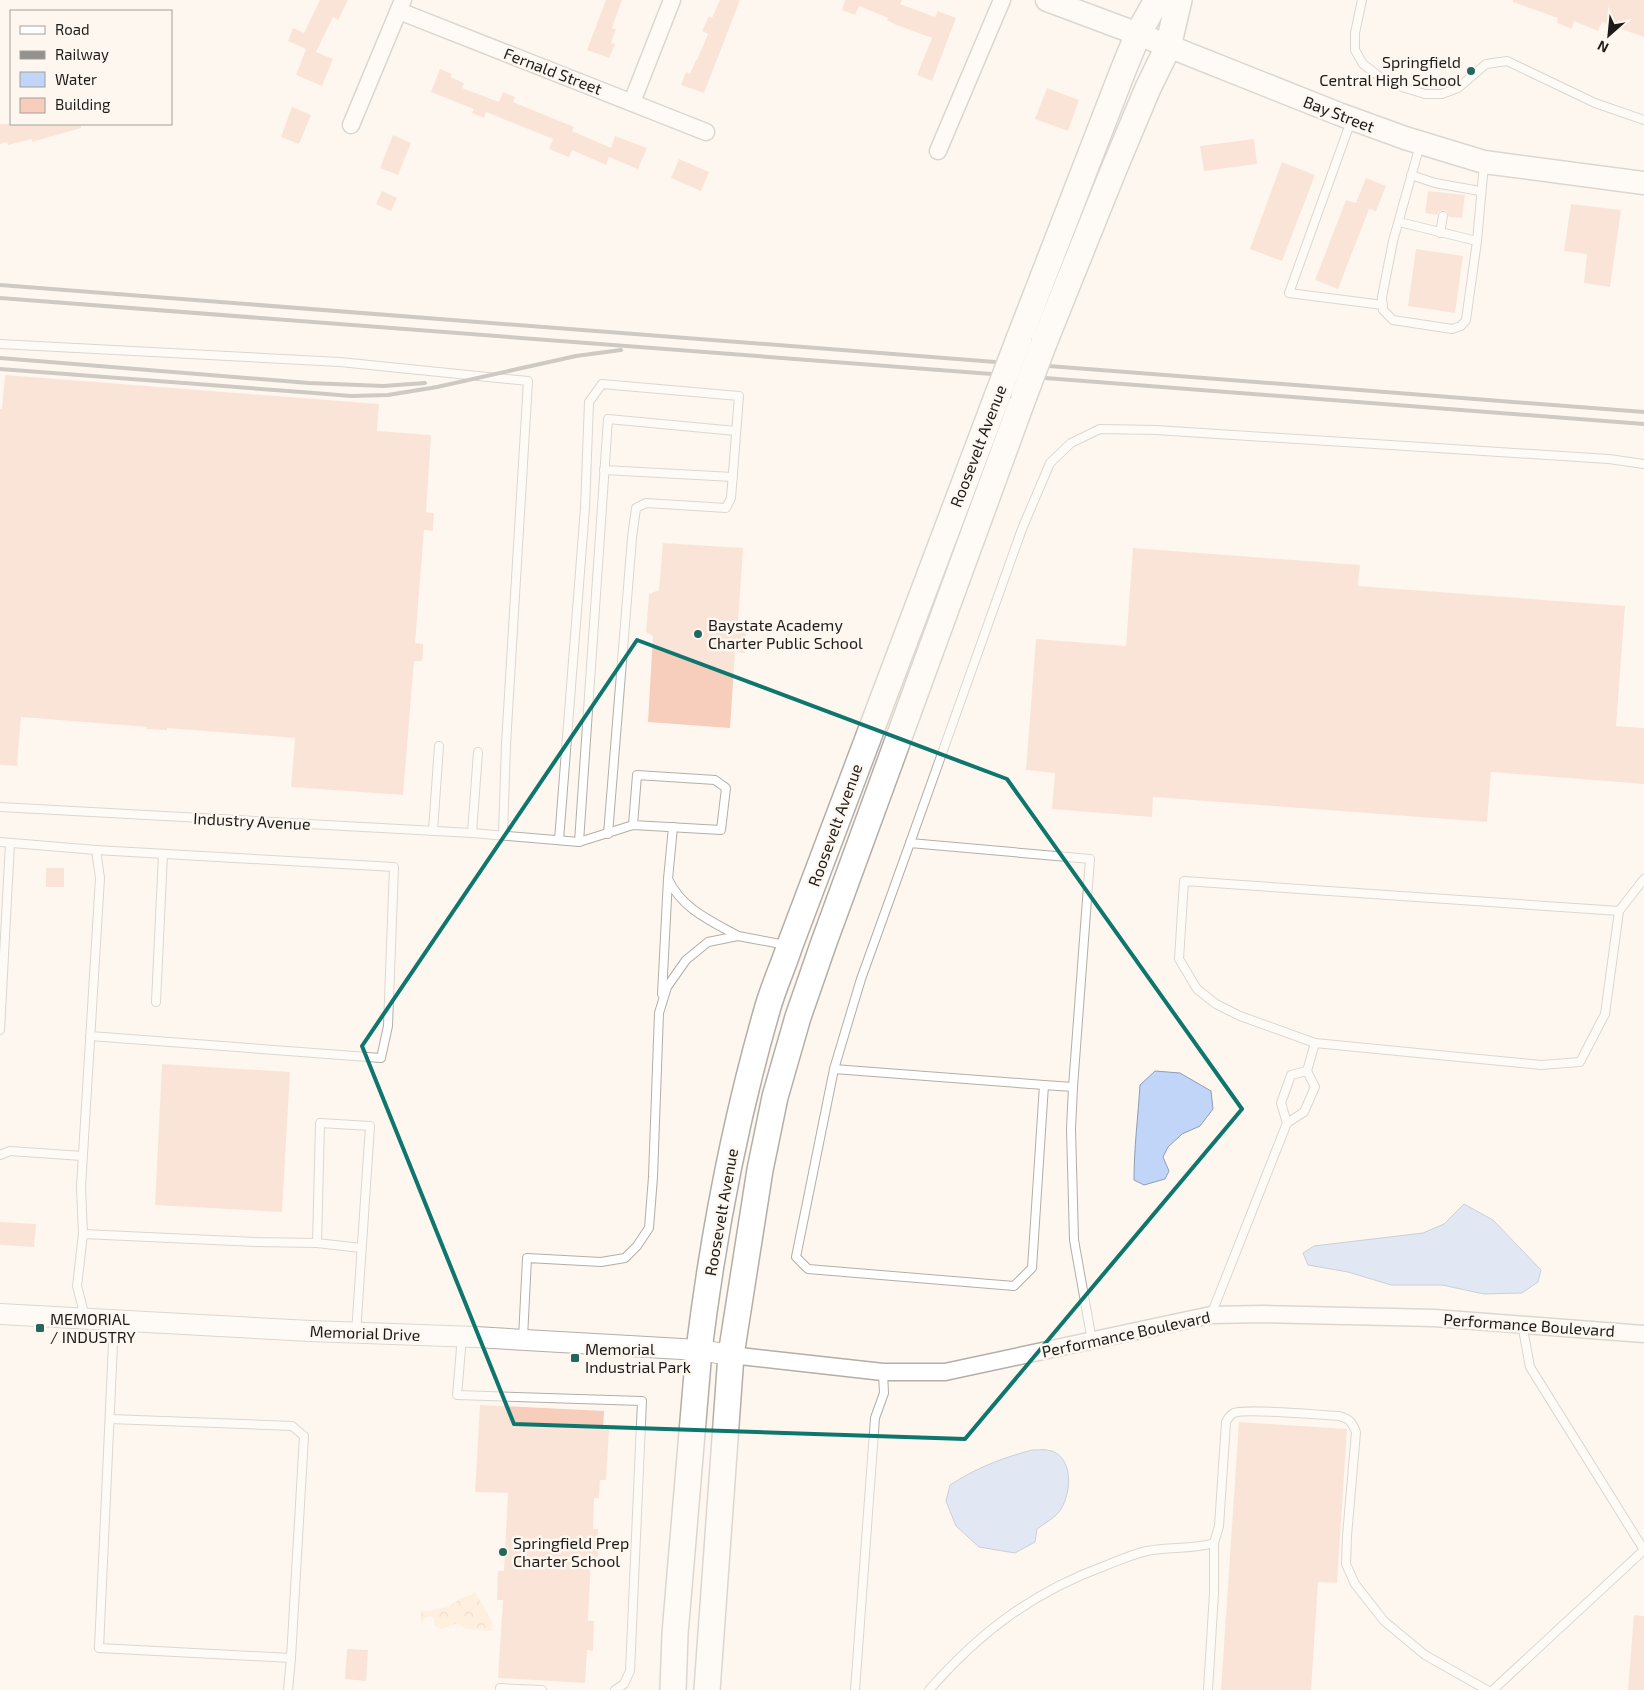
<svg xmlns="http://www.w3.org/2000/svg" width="1644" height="1690" viewBox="0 0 1644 1690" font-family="'Exo 2',sans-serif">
<defs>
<pattern id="park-crowns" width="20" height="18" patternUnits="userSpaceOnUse" patternTransform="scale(1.25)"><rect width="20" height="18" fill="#fee4c7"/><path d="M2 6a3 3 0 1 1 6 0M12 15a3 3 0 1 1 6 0" fill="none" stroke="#d9c3aa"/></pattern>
</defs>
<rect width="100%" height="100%" fill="#fdf7f0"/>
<polygon fill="url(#park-crowns)" points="474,1590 492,1622 492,1631 465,1629 458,1623 442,1629 435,1626 434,1618 430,1616 424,1618 421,1627 421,1610 429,1611 448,1607 462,1598 473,1594"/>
<g fill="#c0d5f7" stroke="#8f9eb4">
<path d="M1155 1071 1180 1073 1211 1091 1213 1109 1200 1126 1182 1134 1168 1147 1163 1157 1169 1171 1165 1179 1144 1185 1134 1180C1134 1148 1138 1117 1140 1085Z"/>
<polygon points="1464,1204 1493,1220 1541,1270 1538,1282 1522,1293 1484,1294 1442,1285 1391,1285 1348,1272 1308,1265 1303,1253 1314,1246 1423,1233 1444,1224"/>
<path d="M1032 1450C1038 1450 1046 1449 1052 1451 1075 1460 1071 1496 1059 1512 1053 1519 1044 1524 1037 1529L1035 1542 1015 1553 979 1547 956 1526 946 1501 950 1485C976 1468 1002 1458 1032 1450Z"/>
</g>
<g fill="#f7cdbb">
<polygon points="320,0 348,0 338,20 333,17 316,52 333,59 322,86 296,75 306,49 288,41 293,28 304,33"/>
<polygon points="606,0 622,0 612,28 616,29 611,43 615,44 609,58 587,50"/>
<polygon points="720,0 740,0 704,93 681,85 686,72 690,74 696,60 697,60 708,34 702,31 709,16 712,18"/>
<polygon points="845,0 902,0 900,4 935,17 938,11 956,18 932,81 917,75 932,38 894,24 887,20 888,18 859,6 855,15 842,10"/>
<polygon points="1513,0 1644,0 1644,37 1602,22 1598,31 1574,21 1572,29 1557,23 1558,18 1513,2"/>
<polygon points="440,69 452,74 450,77 464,83 462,88 499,102 503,92 515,97 513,102 574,127 572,131 611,148 615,136 647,148 638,169 609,157 606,165 572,150 569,157 549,149 553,139 486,112 484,118 472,113 474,109 431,92"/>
<polygon points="1047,88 1079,100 1068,131 1035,119"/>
<polygon points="292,107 311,115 299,144 281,137"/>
<polygon points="0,124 81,124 81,128 32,142 32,139 8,145 7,142 0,144"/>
<polygon points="393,135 411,143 398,175 380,168"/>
<polygon points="1254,139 1257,164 1204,171 1200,146"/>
<polygon points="679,159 709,172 701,191 671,178"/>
<polygon points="1282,162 1315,175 1282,261 1250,249"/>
<polygon points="1366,178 1386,186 1376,211 1369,209 1338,289 1315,280 1346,200 1356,203"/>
<polygon points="382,191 397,198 391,211 376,204"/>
<polygon points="1428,191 1465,195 1462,218 1449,217 1447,212 1443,210 1439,212 1437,215 1425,213"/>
<polygon points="1571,204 1621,210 1610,287 1584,283 1587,254 1564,251"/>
<polygon points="1416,249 1463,256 1455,313 1408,306"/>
<polygon points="5,375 379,404 377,431 431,435 426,512 434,513 433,527 433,531 424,530 415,643 423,644 423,653 422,661 414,661 403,795 291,787 295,738 167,728 167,730 147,729 147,727 21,717 17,766 0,765 0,409 2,409"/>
<polygon points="663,543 743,548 738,623 747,624 745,653 735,652 730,728 648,722 653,636 646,632 649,594 659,590"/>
<polygon points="1133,548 1360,565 1358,586 1625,606 1616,726 1644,728 1644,784 1491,772 1487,822 1153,797 1152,817 1052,809 1055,773 1026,770 1036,639 1126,646"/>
<rect x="46" y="868" width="18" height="19"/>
<polygon points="162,1064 290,1072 282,1212 155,1205"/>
<polygon points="0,1222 36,1224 34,1247 0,1245"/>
<polygon points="480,1405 604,1411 603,1429 609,1430 606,1480 600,1480 599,1498 594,1498 593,1529 598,1529 598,1559 591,1559 588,1621 594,1621 593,1651 587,1650 585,1683 498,1678 503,1600 497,1600 498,1571 504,1571 508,1493 475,1492"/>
<polygon points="1239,1422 1347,1429 1337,1583 1318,1582 1311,1690 1221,1690"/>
<polygon points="1634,1615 1644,1616 1644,1690 1628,1690"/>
<polygon points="347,1649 368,1650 366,1681 345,1679"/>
</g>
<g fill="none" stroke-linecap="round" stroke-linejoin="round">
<g stroke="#b3aea7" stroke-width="10">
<g id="service">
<polyline points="1362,0 1355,33 1355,50 1363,64 1381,78 1402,87 1425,94 1442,94 1458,88 1486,64 1507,61 1595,103 1644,120"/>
<polyline points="1351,121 1289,293 1383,305"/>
<polyline points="1420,145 1393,241 1382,297 1383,310 1393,320 1452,329 1461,326 1466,320 1477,241 1484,164"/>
<polyline points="1411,175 1435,183 1480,191"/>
<polyline points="1399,222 1477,241"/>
<polyline points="1440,233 1443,216"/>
<polyline points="0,344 340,362 528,381 506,744 503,835"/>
<polyline points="604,470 733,477"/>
<polyline points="0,807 472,833 579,842 608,419 736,431"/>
<polyline points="433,831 439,746"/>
<polyline points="472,833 478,752"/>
<polyline points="559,840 585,508 589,402 602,384 739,396 731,498 726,508 646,503 636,508 632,538 608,834"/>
<polyline points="0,842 96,850 100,878 81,1187 83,1234 77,1286 85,1317"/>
<polyline points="579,842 633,825 721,830 726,788 715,780 637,775 633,825"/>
<polyline points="910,843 1022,529 1050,463 1071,443 1100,429 1156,430 1609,459 1644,464"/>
<polyline points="738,936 786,945"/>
<polyline points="662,994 668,879 673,827"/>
<polyline points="156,1002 163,854"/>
<polyline points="0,1030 10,843"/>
<polyline points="90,1036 381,1058 388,1026 394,867 96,850"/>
<polyline points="1315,1043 1240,1016 1216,1004 1197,989 1179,959 1184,881 1619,911"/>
<polyline points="834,1069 1044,1085 1073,1087 1090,859 910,843 861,979 834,1069 796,1257 808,1269 1014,1286 1032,1268 1044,1085"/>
<polyline points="1073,1087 1071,1129 1074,1240 1092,1341"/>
<polyline points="1287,1123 1281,1103 1291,1075 1307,1071"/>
<polyline points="0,1155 10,1151 82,1156"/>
<polyline points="83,1234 257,1242 317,1243 361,1248"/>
<polyline points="317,1243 320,1123 370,1126 356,1333"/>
<polyline points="1211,1315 1287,1123 1304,1112 1315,1087 1307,1071 1315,1043 1541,1065 1580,1062 1605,1014 1619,911 1644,879"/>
<polyline points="1522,1324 1530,1367 1644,1550"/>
<polyline points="462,1337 457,1395 642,1401 630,1671 624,1684 615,1690"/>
<path d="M523 1338 527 1258 601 1262 625 1258 637 1246 649 1228 653 1177 659 1013 667 987 686 960 708 942 738 936C711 921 682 909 668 879"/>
<polyline points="110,1419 292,1426 304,1436 291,1658 99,1648 114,1322"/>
<polyline points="500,1688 542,1690"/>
<polyline points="288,1690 291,1658"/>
<polyline points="855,1690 875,1418 884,1393 883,1372"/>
<path d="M929 1690C981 1631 1033 1592 1107 1565 1120 1560 1133 1554 1147 1551 1169 1546 1192 1550 1214 1543L1219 1526 1226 1422C1228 1418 1230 1415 1234 1413 1245 1408 1321 1415 1339 1416 1350 1419 1352 1422 1356 1432L1347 1536 1346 1564 1355 1584 1384 1621 1425 1655 1487 1690"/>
<polyline points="1208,1690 1214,1593 1214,1543"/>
<polyline points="1493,1690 1644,1550"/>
</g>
</g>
<g stroke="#b3aea7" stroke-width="19">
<g id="minor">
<polyline points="399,11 706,132"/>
<polyline points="632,102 672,0"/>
<polyline points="351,125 403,0"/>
<polyline points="938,151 1002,0"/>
<polyline points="731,1355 883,1372 945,1372 1211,1315 1263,1314 1434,1318 1644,1334"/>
</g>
</g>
<g stroke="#b3aea7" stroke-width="22">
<polyline id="tertiary" points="0,1314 310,1331 475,1337 699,1350 731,1355"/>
</g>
<g stroke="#b3aea7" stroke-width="25">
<polyline id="secondary" points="1047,0 1138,34 1339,114 1405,138 1484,162 1644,183"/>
</g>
<g stroke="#b3aea7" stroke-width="28">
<g id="primary">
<polyline points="1019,339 1124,68 1138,34 1157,0"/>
<polyline points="1044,343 1114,169 1148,88 1168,47 1179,0"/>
<path d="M673 1690 675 1634 699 1350C713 1236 735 1121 767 1010 773 988 783 967 790 945L998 394"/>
<polyline points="707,1690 731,1355 760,1170 775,1097 798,1017 823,945 1024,396"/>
</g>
</g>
<use href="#service" stroke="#fff" stroke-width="8"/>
<use href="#minor" stroke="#fff" stroke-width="16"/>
<use href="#tertiary" stroke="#fff" stroke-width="20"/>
<use href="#secondary" stroke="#fff" stroke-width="22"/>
<use href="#primary" stroke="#fff" stroke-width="25"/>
<g stroke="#94908b" stroke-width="4">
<polyline points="0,285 1644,412"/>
<polyline points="0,298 1644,424"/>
<polyline points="0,358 309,383 383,386 425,383"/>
<polyline points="0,369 314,393 351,396 388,395 437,387 576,356 621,350"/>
</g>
<g stroke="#b3aea7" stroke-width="28" stroke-linecap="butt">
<g id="primary-bridge">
<polyline points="998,394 1019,339"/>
<polyline points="1024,396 1044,343"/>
</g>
</g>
<use href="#primary-bridge" stroke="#fff" stroke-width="25"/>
</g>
<path d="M0 0H1644V1690H0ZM637 640 1007 779 1242 1109 965 1439 514 1424 362 1046Z" fill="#fdf7f0" fill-opacity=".55" fill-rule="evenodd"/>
<path fill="none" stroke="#0f766e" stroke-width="4" stroke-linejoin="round" d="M637 640 1007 779 1242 1109 965 1439 514 1424 362 1046Z"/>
<g fill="#23685b" stroke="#fdf7f0" stroke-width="2">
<circle cx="1471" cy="71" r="5"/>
<circle cx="698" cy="634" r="5"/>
<rect x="35" y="1323" width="10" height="10" rx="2.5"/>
<rect x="570" y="1353" width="10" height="10" rx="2.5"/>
<circle cx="503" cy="1552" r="5"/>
</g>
<g text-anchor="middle" stroke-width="5" stroke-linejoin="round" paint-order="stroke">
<g font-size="16" fill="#1e1c19" stroke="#fdf7f0" text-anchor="start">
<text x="1461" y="68" text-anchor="end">Springfield<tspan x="1461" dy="18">Central High School</tspan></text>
<text x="708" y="631">Baystate Academy<tspan x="708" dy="18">Charter Public School</tspan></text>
<text x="50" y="1325">MEMORIAL<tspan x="50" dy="18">/ INDUSTRY</tspan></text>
<text x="585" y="1355">Memorial<tspan x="585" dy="18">Industrial Park</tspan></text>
<text x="513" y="1549">Springfield Prep<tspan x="513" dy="18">Charter School</tspan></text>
</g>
<g font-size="16" fill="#1e1c19" stroke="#fdf7f0">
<text transform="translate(553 71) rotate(21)" y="6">Fernald Street</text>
<text transform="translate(1339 114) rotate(21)" y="6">Bay Street</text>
<text transform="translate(978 446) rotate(-69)" y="6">Roosevelt Avenue</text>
<text transform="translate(252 821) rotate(3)" y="6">Industry Avenue</text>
<text transform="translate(835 825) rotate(-70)" y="6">Roosevelt Avenue</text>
<text transform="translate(721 1212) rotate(-80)" y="6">Roosevelt Avenue</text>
<text transform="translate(1529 1325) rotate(4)" y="6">Performance Boulevard</text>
<text transform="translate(365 1333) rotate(2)" y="6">Memorial Drive</text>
<text transform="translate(1126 1334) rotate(-12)" y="6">Performance Boulevard</text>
</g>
</g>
<rect x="10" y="10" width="162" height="115" fill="#fdf7f0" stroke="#a49f9a"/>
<rect x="20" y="26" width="25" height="8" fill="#ffffff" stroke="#a49f9a"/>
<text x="55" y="35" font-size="15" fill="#1e1c19">Road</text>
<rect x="20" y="51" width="25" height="8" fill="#94908b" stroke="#a49f9a"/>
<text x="55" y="60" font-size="15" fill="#1e1c19">Railway</text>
<rect x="20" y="72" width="25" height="15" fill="#c0d5f7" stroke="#a49f9a"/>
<text x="55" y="85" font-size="15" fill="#1e1c19">Water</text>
<rect x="20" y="98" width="25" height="15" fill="#f7cdbb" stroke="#a49f9a"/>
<text x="55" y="110" font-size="15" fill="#1e1c19">Building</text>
<g transform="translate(1609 35) rotate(207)" stroke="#fdf7f0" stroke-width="4" paint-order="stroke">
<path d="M0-4L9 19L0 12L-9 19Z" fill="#1e1c19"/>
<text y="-8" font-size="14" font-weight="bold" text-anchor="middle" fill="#1e1c19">N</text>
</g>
</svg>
